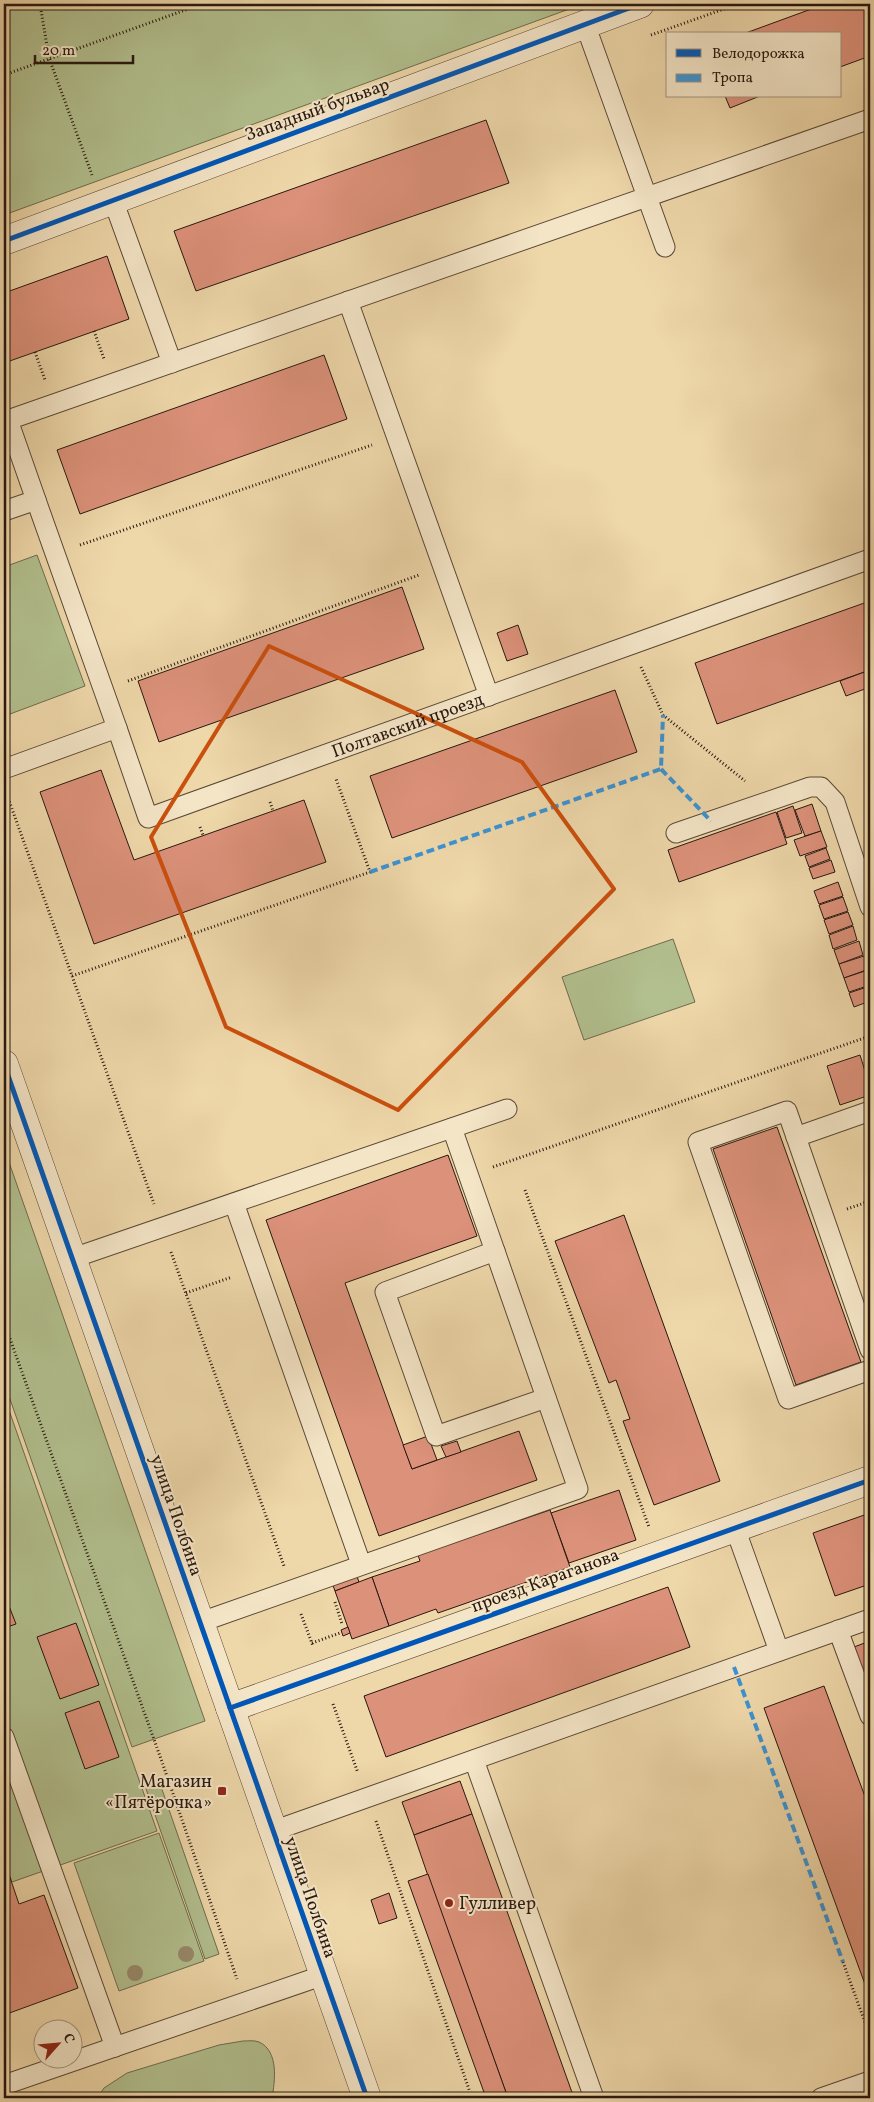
<svg xmlns="http://www.w3.org/2000/svg" width="874" height="2102" viewBox="0 0 874 2102" font-family="Vollkorn,serif">
<rect width="100%" height="100%" fill="#eed7a9"/>
<filter id="stains"><feTurbulence type="fractalNoise" baseFrequency=".004" numOctaves="4"/><feColorMatrix values="0 0 0 0 .2 0 0 0 0 .09 0 0 0 0 .02 0 0 0 .5 -.17"/></filter>
<radialGradient id="worn" r=".72"><stop offset=".6" stop-color="#630" stop-opacity="0"/><stop offset="1" stop-color="#630" stop-opacity=".3"/></radialGradient>
<g fill="#b2bf8e" stroke="#6d6c4f">
<polygon points="4,4 583,4 4,215"/>
<polygon points="37,555 85,686 10,714 4,696 4,567"/>
<polygon points="673,939 695,1002 584,1040 562,977"/>
<polygon points="4,1148 205,1721 132,1747 4,1382"/>
<polygon points="4,1396 157,1831 12,1882 4,1860"/>
<polygon points="158,1778 219,1954 205,1959 144,1783"/>
<polygon points="159,1833 204,1961 119,1991 74,1863"/>
<path d="M243 2041C248 2041 254 2040 259 2042 279 2051 275 2081 272 2098H97L104 2088 127 2073 219 2045Z"/>
</g>
<g fill="#dc917a" stroke="#281810">
<polygon points="825,4 870,4 870,56 840,67 840,34 743,34"/>
<polygon points="725,96 760,96 730,108"/>
<polygon points="486,120 509,183 196,291 174,231"/>
<polygon points="107,256 129,319 4,363 4,293"/>
<polygon points="324,355 347,419 80,514 57,450"/>
<polygon points="402,587 424,649 159,742 138,681"/>
<polygon points="870,601 870,670 717,724 695,663"/>
<polygon points="518,625 528,654 507,661 497,633"/>
<polygon points="870,670 870,687 846,696 840,681"/>
<polygon points="615,690 637,752 392,838 370,776"/>
<polygon points="101,770 134,860 304,800 326,862 94,944 40,792"/>
<polygon points="812,804 821,831 805,836 795,810"/>
<polygon points="793,806 802,833 786,838 777,812"/>
<polygon points="776,812 787,844 679,882 668,850"/>
<polygon points="821,831 827,847 800,856 794,840"/>
<polygon points="826,848 830,859 809,867 805,856"/>
<polygon points="831,860 835,872 813,879 809,868"/>
<polygon points="838,882 843,896 819,904 814,891"/>
<polygon points="843,897 848,911 824,919 819,905"/>
<polygon points="848,912 853,925 829,934 824,920"/>
<polygon points="853,926 857,940 833,949 829,935"/>
<polygon points="859,941 863,955 839,964 834,950"/>
<polygon points="864,956 869,969 844,978 839,964"/>
<polygon points="868,970 870,985 849,992 844,978"/>
<polygon points="870,986 870,1001 854,1007 849,993"/>
<polygon points="860,1055 870,1087 870,1095 840,1105 827,1066"/>
<polygon points="777,1127 861,1362 796,1385 713,1149"/>
<polygon points="448,1155 477,1236 345,1283 412,1469 519,1431 537,1480 379,1536 266,1220"/>
<polygon points="624,1215 720,1481 654,1505 623,1421 630,1419 616,1380 609,1383 555,1241"/>
<polygon points="428,1436 437,1460 412,1469 403,1445"/>
<polygon points="457,1441 461,1452 446,1457 441,1446"/>
<polygon points="619,1490 636,1540 569,1563 551,1513"/>
<polygon points="550,1510 570,1567 438,1613 436,1609 389,1626 372,1577 420,1561 418,1555"/>
<polygon points="870,1513 870,1584 835,1596 813,1533"/>
<polygon points="355,1571 359,1582 335,1591 331,1580"/>
<polygon points="372,1577 389,1626 352,1639 335,1591"/>
<polygon points="668,1587 690,1647 386,1757 364,1696"/>
<polygon points="9,1606 16,1624 4,1628 4,1608"/>
<polygon points="76,1623 99,1685 60,1699 37,1637"/>
<polygon points="348,1627 350,1633 343,1636 341,1630"/>
<polygon points="870,1641 870,1675 864,1677 854,1647"/>
<polygon points="824,1686 870,1810 870,1998 764,1708"/>
<polygon points="99,1701 119,1757 85,1769 65,1713"/>
<polygon points="460,1781 472,1814 414,1835 402,1802"/>
<polygon points="472,1814 540,2003 574,2098 508,2098 426,1870 414,1835"/>
<polygon points="4,1860 19,1904 44,1895 78,1988 4,2015"/>
<polygon points="428,1874 508,2098 486,2098 408,1881"/>
<polygon points="389,1893 397,1918 379,1924 371,1900"/>
</g>
<g fill="none" stroke-linecap="round" stroke-linejoin="round">
<g stroke="#5a4836" stroke-width="21">
<g id="service">
<polyline points="585,24 665,247"/>
<polyline points="113,200 172,363"/>
<polyline points="348,301 489,696"/>
<polyline points="36,500 117,728"/>
<polyline points="4,511 36,500 8,420 870,119"/>
<path id="s1" d="M4 769 117 728 148 818 870 559"/>
<polyline points="676,833 810,787 821,787 835,802 870,907"/>
<polyline points="796,1137 870,1111"/>
<polyline points="234,1203 361,1564"/>
<polyline points="495,1251 385,1292 436,1436 546,1398"/>
<polyline points="73,1258 507,1109"/>
<polyline points="870,1350 787,1111 698,1142 788,1399 870,1370"/>
<polyline points="735,1528 779,1651"/>
<polyline points="201,1622 578,1489 452,1128"/>
<polyline points="838,1630 870,1716"/>
<polyline points="4,1737 115,2047"/>
<polyline points="474,1760 594,2098"/>
<polyline points="273,1831 870,1619"/>
<polyline points="4,2085 324,1975"/>
<polyline points="821,2098 870,2081"/>
</g>
</g>
<g stroke="#5a4836" stroke-width="29">
<polyline id="minor" points="230,1708 870,1480"/>
</g>
<g stroke="#5a4836" stroke-width="29">
<g id="tertiary">
<polyline points="4,241 640,4"/>
<polyline points="4,1064 367,2098"/>
</g>
</g>
<g stroke="#281810" stroke-width="3" stroke-dasharray="1 2.5" stroke-linecap="butt">
<polyline points="40,4 49,58 92,175"/>
<polyline points="651,35 738,4"/>
<polyline points="4,75 202,4"/>
<polyline points="94,331 104,359"/>
<polyline points="35,352 45,380"/>
<polyline points="80,545 372,445"/>
<polyline points="641,667 663,715 745,781"/>
<polyline points="128,681 419,575"/>
<polyline points="7,795 154,1204"/>
<polyline points="270,802 273,811"/>
<polyline points="200,827 203,835"/>
<polyline points="72,976 370,872 336,779"/>
<polyline points="493,1167 870,1036"/>
<polyline points="525,1190 649,1527"/>
<polyline points="847,1209 870,1201"/>
<polyline points="171,1252 284,1566"/>
<polyline points="186,1293 232,1277"/>
<polyline points="4,1322 161,1759 237,1979"/>
<polyline points="335,1602 342,1624"/>
<polyline points="301,1614 313,1646"/>
<polyline points="312,1643 340,1633"/>
<polyline points="333,1704 358,1773"/>
<polyline points="376,1821 472,2098"/>
<polyline points="843,1962 870,2036"/>
</g>
<use href="#service" stroke="#f4e5c7" stroke-width="19"/>
<use href="#minor" stroke="#f4e5c7" stroke-width="28"/>
<use href="#tertiary" stroke="#f4e5c7" stroke-width="28"/>
<g stroke="#3c93d3" stroke-width="4" stroke-dasharray="8 4" stroke-linecap="butt">
<polyline points="661,769 711,821"/>
<polyline points="370,872 661,769 663,715"/>
<polyline points="734,1667 843,1962"/>
</g>
<g stroke="#f4e5c7" stroke-width="8">
<g id="cycleway">
<polyline points="4,241 640,4"/>
<polyline points="4,1064 367,2098"/>
<polyline points="230,1708 870,1480"/>
</g>
</g>
<use href="#cycleway" stroke="#0057b8" stroke-width="5"/>
</g>
<g fill="#98896a">
<circle cx="186" cy="1954" r="8"/>
<circle cx="135" cy="1973" r="8"/>
</g>
<path fill="none" stroke="#cb4f0d" stroke-width="4" stroke-linejoin="round" d="M269 646 522 762 614 889 398 1110 226 1027 151 837Z"/>
<g fill="#8f2418" stroke="#f4e5c7" stroke-width="2">
<rect x="217" y="1786" width="10" height="10" rx="2.5"/>
<circle cx="449" cy="1903" r="5"/>
</g>
<g text-anchor="middle" stroke-width="4" stroke-linejoin="round" paint-order="stroke">
<g font-size="18" fill="#281810" stroke="#f4e5c7">
<text transform="translate(317 109) rotate(-20)" y="6">Западный бульвар</text>
<text dy="6" stroke="none"><textPath href="#s1" startOffset="491">Полтавский проезд</textPath></text>
<text transform="translate(177 1515) rotate(71)" y="6">улица Полбина</text>
<text transform="translate(545 1580) rotate(-20)" y="6">проезд Караганова</text>
<text transform="translate(311 1897) rotate(71)" y="6">улица Полбина</text>
</g>
<g font-size="18" fill="#281810" stroke="#f4e5c7" text-anchor="end">
<text x="212" y="1787">Магазин<tspan x="212" dy="21">«Пятёрочка»</tspan></text>
<text x="459" y="1909" text-anchor="start">Гулливер</text>
</g>
</g>
<rect width="874" height="2102" fill="none" stroke="#eed7a9" stroke-width="20"/>
<rect x="5" y="5" width="864" height="2092" fill="none" stroke="#281810" stroke-width="2.5"/>
<rect x="10" y="10" width="854" height="2082" fill="none" stroke="#281810"/>
<rect x="666" y="32" width="175" height="65" fill="#f4e5c7" stroke="#a2937e"/>
<rect x="676" y="49" width="25" height="8" fill="#0057b8" stroke="#a2937e"/>
<text x="712" y="58" font-size="15" fill="#281810">Велодорожка</text>
<rect x="676" y="74" width="25" height="8" fill="#3c93d3" stroke="#a2937e"/>
<text x="712" y="82" font-size="15" fill="#281810">Тропа</text>
<g transform="translate(58 2044) rotate(63)"><circle r="24" fill="#f4e5c7" stroke="#a2937e"/>
<path d="M0-4L9 19L0 12L-9 19Z" fill="#8f2418"/>
<text y="-8" font-size="14" font-weight="bold" text-anchor="middle" fill="#281810">С</text>
</g>
<path d="M35 55v8h98v-8" fill="none" stroke="#281810" stroke-width="2.5"/>
<text x="42" y="55" font-size="15" fill="#281810" stroke="#f4e5c7" stroke-width="4" paint-order="stroke">20 m</text>
<rect width="100%" height="100%" filter="url(#stains)"/>
<rect width="100%" height="100%" fill="url(#worn)"/>
</svg>
